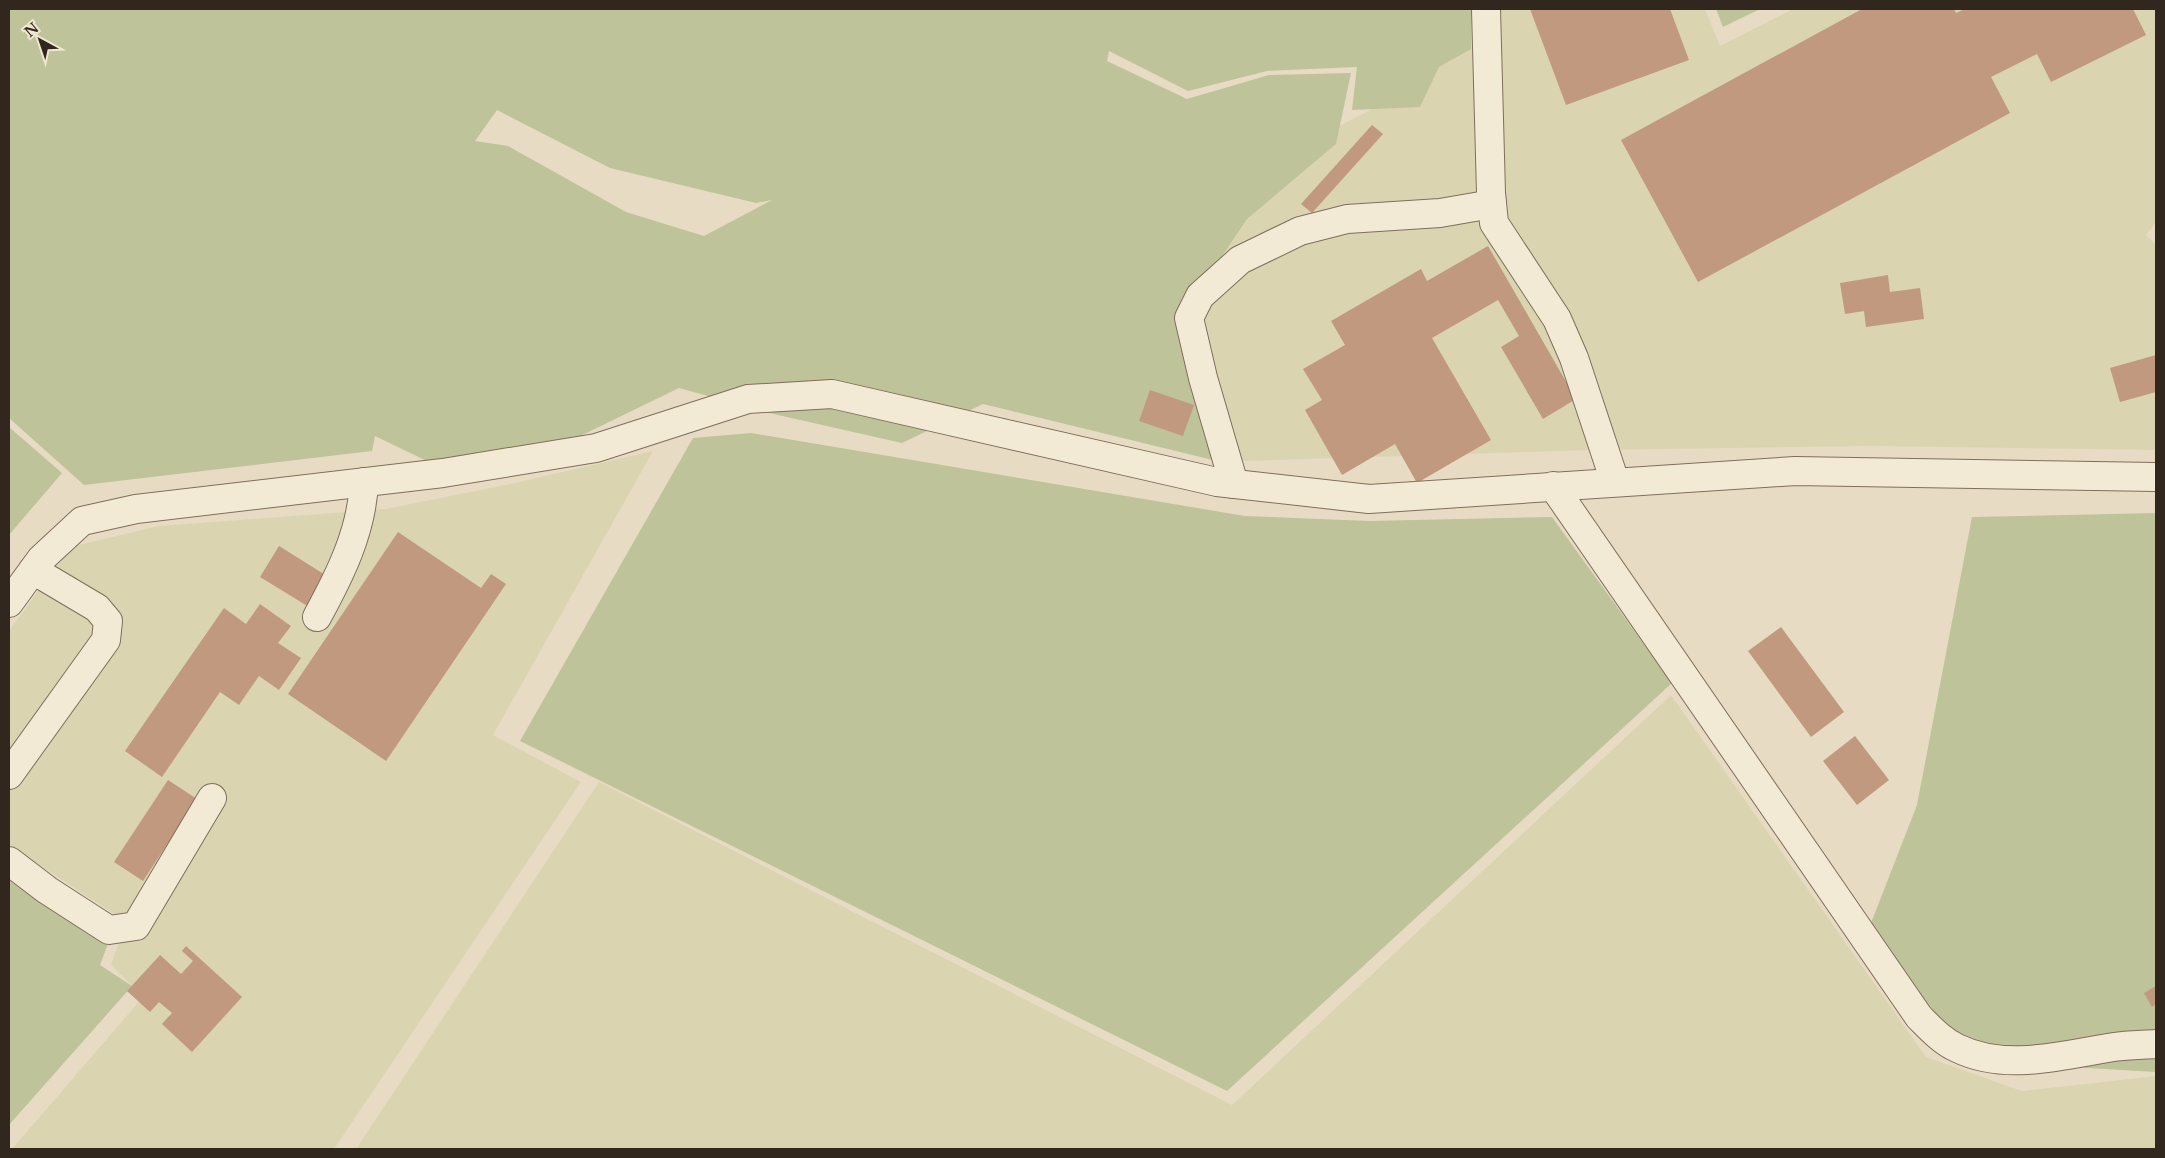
<svg xmlns="http://www.w3.org/2000/svg" width="2165" height="1158" viewBox="0 0 2165 1158" font-family="'Libre Baskerville',serif">
<rect width="100%" height="100%" fill="#e7dcc3"/>
<g fill="#dbd4b1">
<polygon points="1464,9 1705,9 1720,46 1793,9 2156,9 2156,222 2146,235 2156,245 2156,450 1872,446 1593,450 1246,461 1115,430 1190,202 1380,105"/>
<polygon points="653,451 493,735 581,782 334,1149 12,1149 143,997 111,965 126,922 9,845 9,631 70,547 159,526 386,509 515,483"/>
<polygon points="1671,695 1926,1057 2022,1091 2156,1076 2156,1149 356,1149 599,782 1232,1105"/>
</g>
<g fill="#bfc399" fill-rule="evenodd">
<path d="M9 9H1471V49L1439 67 1420 107 1352 110 1357 67 1267 71 1188 91 1109 51 1107 61 1187 99 1269 75 1351 73 1336 144 1247 219 1195 296 1221 462 983 404 902 443 778 415 679 388 572 440 437 466 375 436 372 451 84 485 9 418ZM497 110 610 168 756 203 772 200 704 236 626 212 508 146 475 141Z"/>
<polygon points="1716,9 1760,9 1723,27"/>
<polygon points="9,427 62,473 9,535"/>
<polygon points="751,433 1245,516 1370,521 1552,517 1672,683 1227,1091 520,741 693,438"/>
<polygon points="2156,513 2156,1072 1984,1062 1864,941 1917,805 1972,517"/>
<polygon points="9,873 112,933 100,965 132,986 9,1125"/>
</g>
<g fill="#c0997e">
<polygon points="1530,9 1670,9 1689,60 1566,105"/>
<polygon points="1862,9 1954,9 1956,13 1965,9 2133,9 2146,35 2051,82 2037,54 1991,77 2010,113 1698,282 1621,140"/>
<polygon points="1372,125 1383,134 1312,213 1301,204"/>
<polygon points="1488,246 1576,399 1543,419 1501,347 1519,336 1498,300 1432,338 1491,440 1417,483 1395,444 1342,475 1305,410 1322,400 1303,369 1345,345 1331,321 1421,269 1427,281"/>
<polygon points="1888,275 1890,292 1920,288 1924,319 1866,327 1864,311 1845,314 1840,283"/>
<polygon points="2156,355 2156,392 2120,402 2110,368"/>
<polygon points="1150,390 1194,405 1183,436 1139,421"/>
<polygon points="398,532 481,588 491,574 506,584 386,761 288,694"/>
<polygon points="279,546 327,576 309,607 260,577"/>
<polygon points="260,604 291,626 278,643 301,658 279,690 259,676 239,705 220,692 162,777 125,751 224,608 246,624"/>
<polygon points="1781,627 1844,712 1811,737 1748,651"/>
<polygon points="1855,736 1889,780 1857,805 1823,761"/>
<polygon points="168,780 197,799 143,881 114,862"/>
<polygon points="186,946 242,997 192,1052 162,1024 172,1013 159,1002 150,1012 127,991 160,955 181,974 193,961 182,951"/>
<polygon points="2156,986 2156,1004 2152,1007 2144,993"/>
</g>
<g fill="none" stroke-linecap="round" stroke-linejoin="round">
<g stroke="#7f6e5c" stroke-width="30">
<g id="minor">
<polyline points="1486,9 1491,193 1494,223 1557,319 1574,358 1615,482"/>
<polyline points="1234,484 1203,378 1189,318 1200,296 1240,260 1300,231 1347,219 1440,213 1492,204"/>
<path d="M1553 486 1919 1017C1931 1029 1942 1041 1957 1048 2006 1072 2063 1055 2114 1047 2128 1045 2142 1045 2156 1044"/>
<polyline points="9,603 41,559 82,521 136,509 443,473 596,448 748,399 832,394 1217,482 1369,499 1795,471 2156,477"/>
<path d="M317 617C340 575 362 531 364 482"/>
<polyline points="9,775 106,640 108,621 97,608 33,570"/>
<polyline points="9,861 47,890 109,930 136,926 212,798"/>
</g>
</g>
<use href="#minor" stroke="#f3ead5" stroke-width="28"/>
</g>
<rect width="2165" height="1158" fill="none" stroke="#31271e" stroke-width="20"/>
<g transform="translate(40 40) rotate(320)" stroke="#f0e7d1" stroke-width="4" paint-order="stroke">
<path d="M0-4L9 19L0 12L-9 19Z" fill="#31271e"/>
<text y="-8" font-size="14" font-weight="bold" text-anchor="middle" fill="#31271e">N</text>
</g>
</svg>
